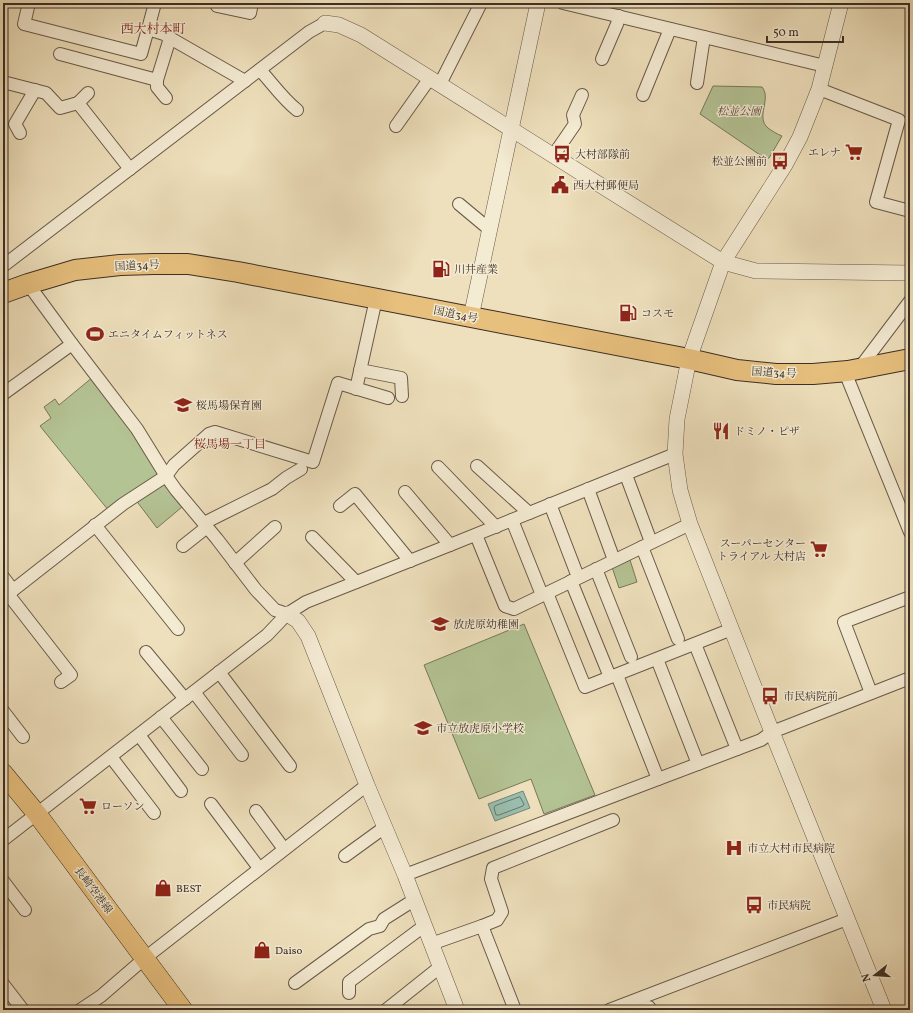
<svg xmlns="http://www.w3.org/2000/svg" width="913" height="1013" viewBox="0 0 913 1013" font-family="Vollkorn,'Noto Serif JP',serif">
<rect width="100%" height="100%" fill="#eee0bc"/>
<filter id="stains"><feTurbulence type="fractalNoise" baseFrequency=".005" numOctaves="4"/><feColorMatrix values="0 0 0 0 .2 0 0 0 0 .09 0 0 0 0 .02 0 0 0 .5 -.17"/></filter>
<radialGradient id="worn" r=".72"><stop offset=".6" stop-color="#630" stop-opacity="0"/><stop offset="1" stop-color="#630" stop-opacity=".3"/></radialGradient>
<g fill="#b4c394" stroke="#78785c">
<path d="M713 86 762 87C772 99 755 117 768 128 772 131 777 134 782 136L769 158 766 159 700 114Z"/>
<polygon points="93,377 135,432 160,478 109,511 40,426 51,418 44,407 55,399 59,405"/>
<polygon points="161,481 182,507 157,528 135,499"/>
<polygon points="630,560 637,582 619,588 612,567"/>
<polygon points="524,624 595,795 544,814 531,779 479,799 424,665"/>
</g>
<polygon fill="#99bdae" stroke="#748477" points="523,791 530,808 495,821 488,804"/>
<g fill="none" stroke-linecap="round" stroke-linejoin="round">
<polygon stroke="#6b7669" stroke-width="1" points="520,797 524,804 523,806 499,815 496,815 494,808 495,806"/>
<g stroke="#695a4a" stroke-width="14">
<g id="minor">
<polyline points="29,3 24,24 141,54 148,29"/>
<polyline points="155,3 148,29 164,34 170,38"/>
<polyline points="563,3 825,66"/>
<polyline points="217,6 250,13 252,3"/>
<polyline points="60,54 157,80 170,38 245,81"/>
<polyline points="602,59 617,24 619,16"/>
<path d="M260 70C272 83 283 99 297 110"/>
<polyline points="157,80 157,87 166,98"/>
<polyline points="3,82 46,93 60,108 78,103"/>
<polyline points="697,83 704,37"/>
<polyline points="440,84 481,3"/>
<polyline points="819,89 899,120 876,202 910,211"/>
<polyline points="88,93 78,103 130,169"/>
<polyline points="643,95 670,29"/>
<polyline points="396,126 430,78"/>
<polyline points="20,133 15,124 35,90"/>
<polyline points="553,156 575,124 573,115 582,95"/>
<polyline points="459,204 489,229"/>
<polyline points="3,266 309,32 325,23"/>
<polyline points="28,284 72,344 137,429 166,476 176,490 217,539 256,590 275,610 287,614"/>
<polyline points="360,370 401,378 402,396"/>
<polyline points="858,370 910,301"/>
<polyline points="845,372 910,532"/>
<polyline points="356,389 376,299"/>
<polyline points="3,394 72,344"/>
<polyline points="477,466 529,513"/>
<polyline points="438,467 496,527"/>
<polyline points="626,475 651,542"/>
<polyline points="588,489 614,560"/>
<polyline points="405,492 450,545"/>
<polyline points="550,504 578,577"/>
<polyline points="340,506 355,494 410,561"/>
<polyline points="512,520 542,595"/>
<polyline points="204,523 272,489 286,478 301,469"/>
<polyline points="95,525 178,629"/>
<polyline points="476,535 505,606 514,609 690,524"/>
<polyline points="312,537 356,582"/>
<polyline points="183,546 207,527"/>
<polyline points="642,547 678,639"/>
<polyline points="235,563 275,527"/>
<polyline points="596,569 631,657"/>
<polyline points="3,577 13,590"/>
<polyline points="571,581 610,677"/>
<polyline points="547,593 585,687 732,629"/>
<polyline points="8,594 71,675 61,682"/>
<polyline points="3,598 123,504 166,476 174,465 209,434 215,432 313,462 338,383 388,398"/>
<polyline points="695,644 737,749"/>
<polyline points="146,652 185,699"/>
<polyline points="657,659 698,764"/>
<polyline points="219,672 290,766"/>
<polyline points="617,675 658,779"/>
<polyline points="194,692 242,755"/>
<polyline points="871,693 844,622 910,597"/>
<polyline points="3,711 23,737"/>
<polyline points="161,717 202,769"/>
<polyline points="139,735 181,791"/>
<polyline points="111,757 154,813"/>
<polyline points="211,804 259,868"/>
<polyline points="256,811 284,849"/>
<polyline points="3,840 267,635 287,614 306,602 450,545 675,454"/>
<polyline points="345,856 385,827"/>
<polyline points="405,875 761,740 772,732 910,678"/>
<polyline points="3,881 25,910"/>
<polyline points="482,926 497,920 502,912 491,879 493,868 613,820"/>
<polyline points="431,944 482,926 515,1010"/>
<polyline points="295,983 369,929 380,926 384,919 414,900"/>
<polyline points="3,984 23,1010"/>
<polyline points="349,993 349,982 424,926"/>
<polyline points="80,1010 101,996 145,958 367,785"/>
<polyline points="386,1010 440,967"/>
<polyline points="609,1010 847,919"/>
<polyline points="642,1010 649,1007 650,1010"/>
</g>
</g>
<g stroke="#695a4a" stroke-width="16">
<g id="tertiary">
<polyline points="841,3 819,89 800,137 785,165 723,262 689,359 677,419 675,454 680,490 690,524 772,732 884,1010"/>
<polyline points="325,23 339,25 361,35 723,262 756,271 910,273"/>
<polyline points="471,317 538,3"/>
<polyline points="287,614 298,621 308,636 367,785 405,875 457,1010"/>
</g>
</g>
<g stroke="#3d2e24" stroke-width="20">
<polyline id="primary" points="3,773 37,814 183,1010"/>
</g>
<g stroke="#3d2e24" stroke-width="22">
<polyline id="trunk" points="3,293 28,284 75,270 120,265 154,264 188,264 238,272 471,317 689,359 737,370 776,374 813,374 848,371 910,359"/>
</g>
<use href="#minor" stroke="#f4ebd3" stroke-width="12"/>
<use href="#tertiary" stroke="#f4ebd3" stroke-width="15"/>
<use href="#primary" stroke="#e7c07e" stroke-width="19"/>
<use href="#trunk" stroke="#e7c07e" stroke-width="20"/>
</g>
<defs>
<g id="supermarket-bare" transform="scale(1.38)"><path d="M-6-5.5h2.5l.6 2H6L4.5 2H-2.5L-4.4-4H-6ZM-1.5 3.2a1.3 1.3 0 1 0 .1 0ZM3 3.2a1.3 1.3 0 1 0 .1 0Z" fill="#8f2418" stroke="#f4ebd3" stroke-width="2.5" paint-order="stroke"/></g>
<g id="bus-bare" transform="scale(1.38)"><path d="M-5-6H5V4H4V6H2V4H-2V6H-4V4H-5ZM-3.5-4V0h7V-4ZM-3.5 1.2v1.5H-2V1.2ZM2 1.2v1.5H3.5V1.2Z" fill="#8f2418" stroke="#f4ebd3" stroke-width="2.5" paint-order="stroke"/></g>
<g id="civic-bare" transform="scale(1.38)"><path d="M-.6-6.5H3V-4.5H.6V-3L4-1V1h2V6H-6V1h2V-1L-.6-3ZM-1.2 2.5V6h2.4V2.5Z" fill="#8f2418" stroke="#f4ebd3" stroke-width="2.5" paint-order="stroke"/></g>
<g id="fuel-bare" transform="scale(1.38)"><path d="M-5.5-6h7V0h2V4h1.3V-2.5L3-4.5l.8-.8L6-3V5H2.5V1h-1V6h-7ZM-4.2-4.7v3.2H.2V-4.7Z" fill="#8f2418" stroke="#f4ebd3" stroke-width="2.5" paint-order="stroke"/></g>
<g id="stadium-bare" transform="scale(1.38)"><path d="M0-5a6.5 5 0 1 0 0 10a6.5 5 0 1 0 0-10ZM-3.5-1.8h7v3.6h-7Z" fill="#8f2418" stroke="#f4ebd3" stroke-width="2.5" paint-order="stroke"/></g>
<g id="school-bare" transform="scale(1.38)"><path d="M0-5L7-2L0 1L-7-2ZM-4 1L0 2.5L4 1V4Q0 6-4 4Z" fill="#8f2418" stroke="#f4ebd3" stroke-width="2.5" paint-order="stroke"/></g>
<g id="restaurant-bare" transform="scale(1.38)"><path d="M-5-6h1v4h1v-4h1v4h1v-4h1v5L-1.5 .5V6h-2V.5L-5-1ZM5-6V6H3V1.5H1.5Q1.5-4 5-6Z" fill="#8f2418" stroke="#f4ebd3" stroke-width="2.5" paint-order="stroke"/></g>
<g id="hospital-bare" transform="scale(1.38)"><path d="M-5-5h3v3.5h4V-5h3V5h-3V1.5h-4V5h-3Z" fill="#8f2418" stroke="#f4ebd3" stroke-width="2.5" paint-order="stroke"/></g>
<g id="shop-bare" transform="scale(1.38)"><path d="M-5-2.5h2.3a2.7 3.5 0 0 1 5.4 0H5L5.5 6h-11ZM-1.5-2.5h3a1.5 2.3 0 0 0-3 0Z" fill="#8f2418" stroke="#f4ebd3" stroke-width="2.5" paint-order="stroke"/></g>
</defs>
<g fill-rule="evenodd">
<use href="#supermarket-bare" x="854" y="152"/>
<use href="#bus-bare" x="562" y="154"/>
<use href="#bus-bare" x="780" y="161"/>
<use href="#civic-bare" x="560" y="185"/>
<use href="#fuel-bare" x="441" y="269"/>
<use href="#fuel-bare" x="628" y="313"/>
<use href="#stadium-bare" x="95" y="334"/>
<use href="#school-bare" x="183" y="405"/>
<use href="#restaurant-bare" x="721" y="431"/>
<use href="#supermarket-bare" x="819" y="549"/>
<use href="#school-bare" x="440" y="624"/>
<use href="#bus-bare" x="770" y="696"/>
<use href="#school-bare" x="423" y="728"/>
<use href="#supermarket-bare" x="88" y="806"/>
<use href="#hospital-bare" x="734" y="848"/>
<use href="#shop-bare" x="163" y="888"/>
<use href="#bus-bare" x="754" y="905"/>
<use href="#shop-bare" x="262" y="950"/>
</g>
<g text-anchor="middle" stroke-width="3" stroke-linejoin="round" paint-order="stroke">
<g font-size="11" font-style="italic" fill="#554c3a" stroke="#f4ebd3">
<text x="739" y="115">松並公園</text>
</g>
<g font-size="11" fill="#3d2e24" stroke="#f4ebd3" text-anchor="start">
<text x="841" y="156" text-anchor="end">エレナ</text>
<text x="575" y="158">大村部隊前</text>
<text x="767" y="165" text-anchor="end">松並公園前</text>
<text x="573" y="189">西大村郵便局</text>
<text x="454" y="273">川井産業</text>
<text x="641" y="317">コスモ</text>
<text x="108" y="338">エニタイムフィットネス</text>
<text x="196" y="409">桜馬場保育園</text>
<text x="734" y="435">ドミノ・ピザ</text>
<text x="806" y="547" text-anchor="end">スーパーセンター<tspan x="806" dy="13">トライアル 大村店</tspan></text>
<text x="453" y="628">放虎原幼稚園</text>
<text x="783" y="700">市民病院前</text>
<text x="436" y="732">市立放虎原小学校</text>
<text x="101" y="810">ローソン</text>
<text x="747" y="852">市立大村市民病院</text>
<text x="176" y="892">BEST</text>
<text x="767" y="909">市民病院</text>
<text x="275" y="954">Daiso</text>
</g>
<g font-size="11" fill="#3d2e24" stroke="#f4ebd3">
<text transform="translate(137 265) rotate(-3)" y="4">国道34号</text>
<text transform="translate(456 314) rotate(11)" y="4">国道34号</text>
<text transform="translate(774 372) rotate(3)" y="4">国道34号</text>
<text transform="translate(94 890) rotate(53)" y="4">長崎空港線</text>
</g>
<g font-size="12" fill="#7a1f14" stroke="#f4ebd3">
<text x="230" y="448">桜馬場一丁目</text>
</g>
<g font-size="13" fill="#7a1f14" stroke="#f4ebd3">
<text x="153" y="33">西大村本町</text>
</g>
</g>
<rect width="913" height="1013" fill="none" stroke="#eee0bc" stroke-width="16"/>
<rect x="4" y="4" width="905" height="1005" fill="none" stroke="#3d2e24" stroke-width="2"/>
<rect x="8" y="8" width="897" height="997" fill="none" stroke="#3d2e24"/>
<g transform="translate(875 975) rotate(253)" stroke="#f4ebd3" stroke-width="3" paint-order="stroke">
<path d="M0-3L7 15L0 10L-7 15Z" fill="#3d2e24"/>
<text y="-6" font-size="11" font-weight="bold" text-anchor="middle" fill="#3d2e24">N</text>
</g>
<path d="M767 36v6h76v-6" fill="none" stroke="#3d2e24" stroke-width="2"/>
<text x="773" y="36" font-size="12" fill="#3d2e24" stroke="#f4ebd3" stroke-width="3" paint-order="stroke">50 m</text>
<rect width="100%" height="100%" filter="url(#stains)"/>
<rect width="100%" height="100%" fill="url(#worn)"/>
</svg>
